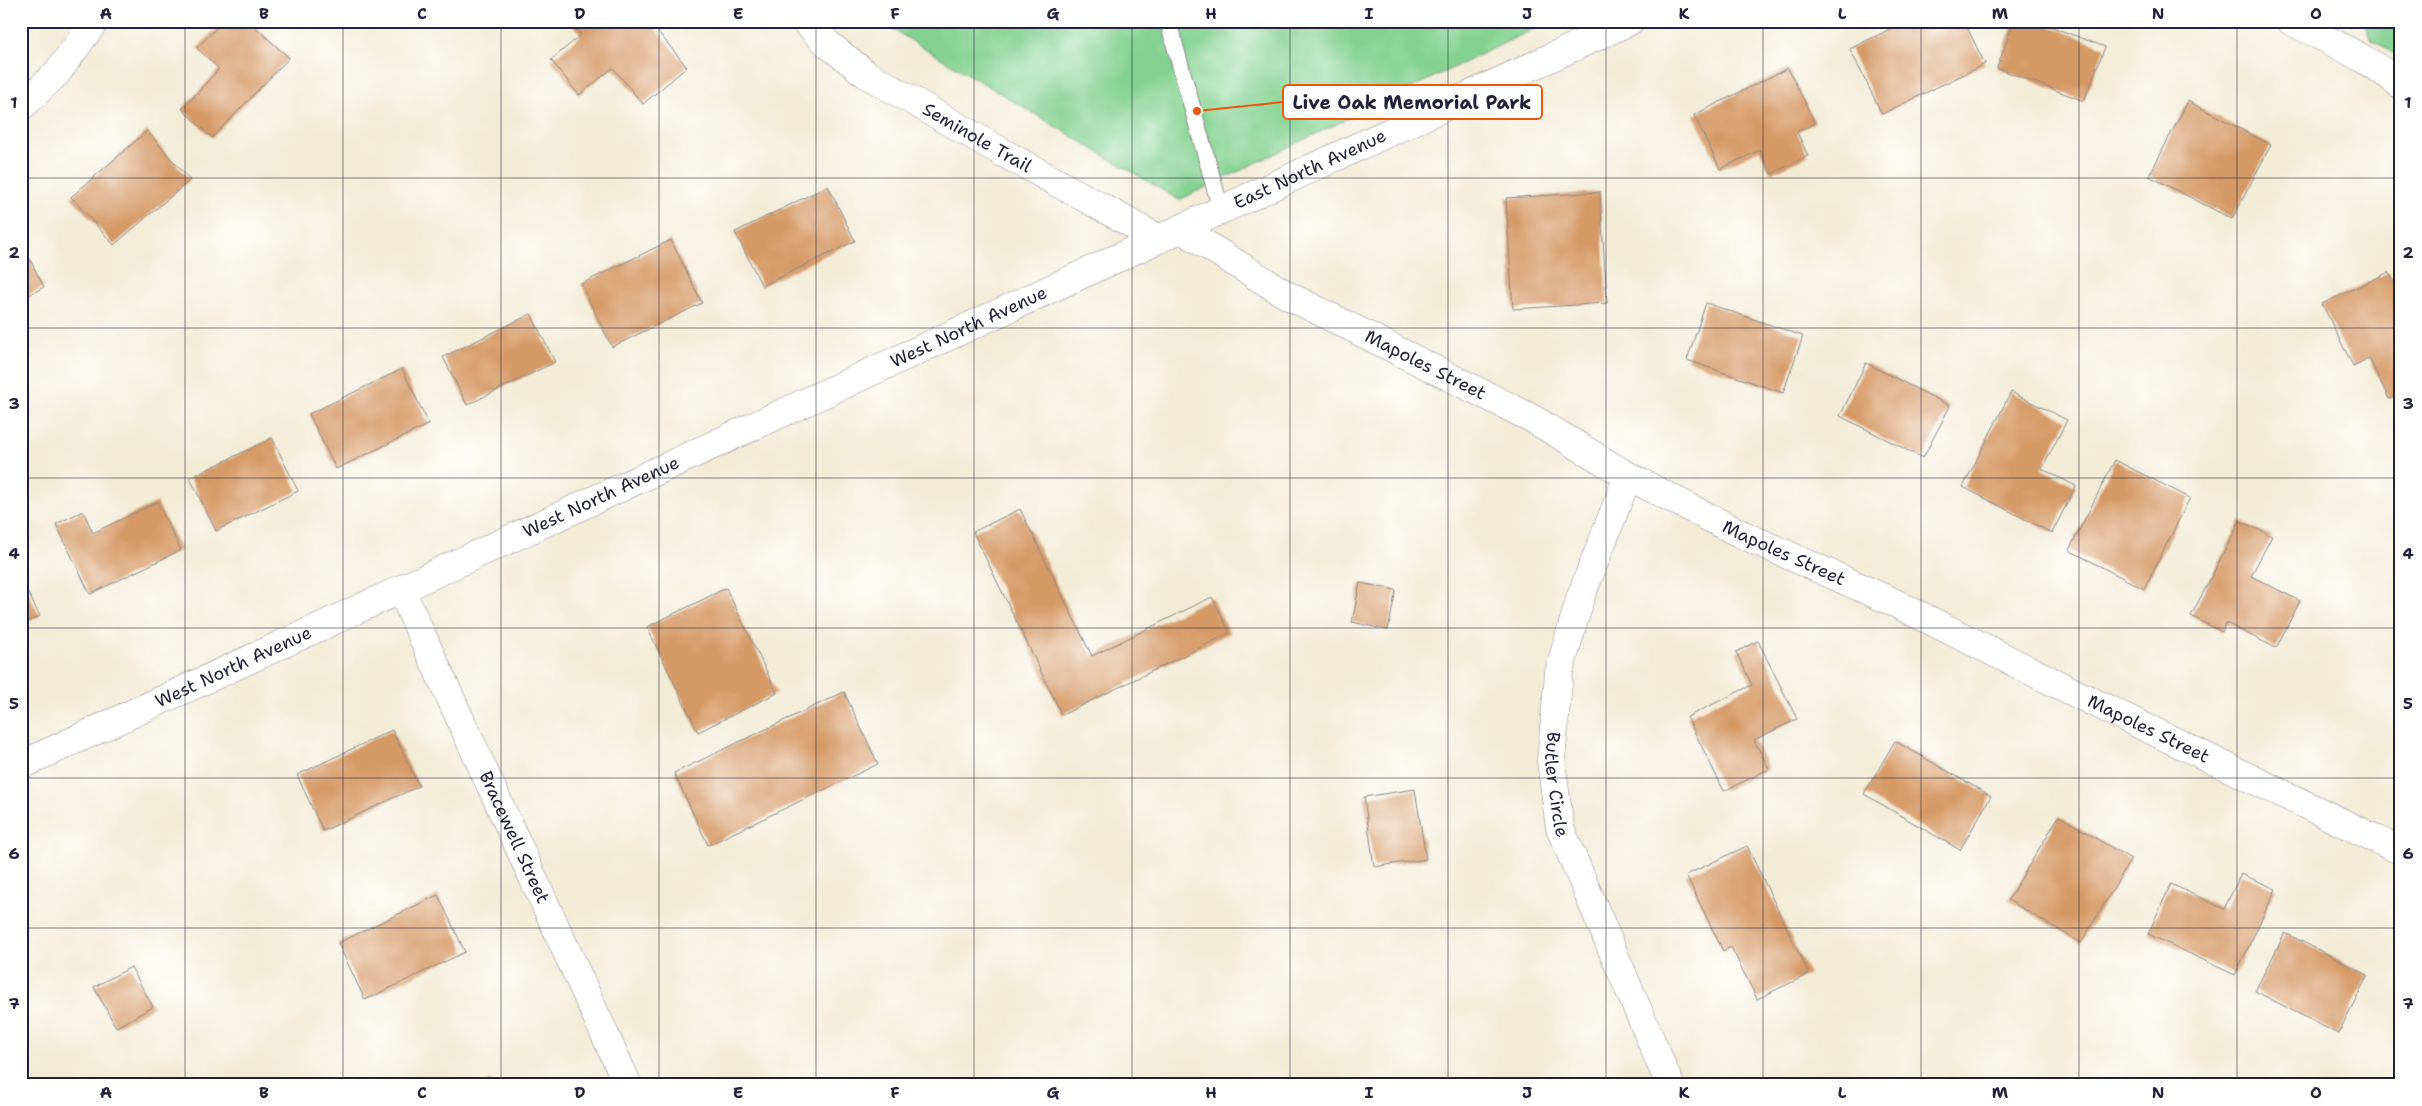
<svg xmlns="http://www.w3.org/2000/svg" width="2422" height="1106" viewBox="0 0 2422 1106" font-family="'Shantell Sans',sans-serif">
<rect width="100%" height="100%" fill="#fff"/>
<filter id="ink" filterUnits="userSpaceOnUse"><feTurbulence type="fractalNoise" baseFrequency=".02" numOctaves="2"/><feDisplacementMap in="SourceGraphic" scale="10" xChannelSelector="R" yChannelSelector="G"/><feConvolveMatrix kernelMatrix="1 2 1 2 8 2 1 2 1" color-interpolation-filters="sRGB"/></filter>
<filter id="wash" filterUnits="userSpaceOnUse"><feTurbulence type="fractalNoise" baseFrequency=".0096" numOctaves="4" result="noise"/><feDisplacementMap in="SourceGraphic" scale="20" xChannelSelector="R" yChannelSelector="G"/><feGaussianBlur stdDeviation="1.12" result="paint"/><feColorMatrix in="noise" values="0 0 0 0 0 0 0 0 0 0 0 0 0 0 0 0 0 1.4 0 .05"/><feComposite in="paint" operator="in"/></filter>
<g filter="url(#wash)">
<rect width="100%" height="100%" fill="#f2ecd7"/>
<g fill="#84d291" stroke="#537a66">
<polygon points="879,21 1550,21 1179,200"/>
<polygon points="2363,21 2401,21 2401,58 2370,38"/>
</g>
<g id="blocks">
<g fill="#d59965">
<polygon points="223,21 249,21 289,58 212,138 182,109 219,69 197,48"/>
<polygon points="570,21 649,21 687,67 643,104 613,68 579,95 551,60 581,35"/>
<polygon points="1906,21 1964,21 1985,64 1882,114 1850,49"/>
<polygon points="2014,21 2036,21 2105,47 2084,101 1997,68"/>
<polygon points="1788,68 1815,123 1797,132 1808,156 1771,174 1760,150 1720,169 1694,115"/>
<polygon points="2188,101 2271,145 2232,219 2149,176"/>
<polygon points="147,131 190,180 114,245 71,197"/>
<polygon points="828,186 855,241 762,286 735,232"/>
<polygon points="1600,192 1607,303 1513,309 1506,198"/>
<polygon points="671,240 702,303 612,347 581,284"/>
<polygon points="21,242 44,287 21,299"/>
<polygon points="2389,272 2401,297 2401,394 2389,399 2369,358 2353,366 2322,304"/>
<polygon points="1706,303 1803,336 1783,393 1687,360"/>
<polygon points="531,314 555,362 467,405 443,357"/>
<polygon points="1866,363 1950,406 1923,458 1840,416"/>
<polygon points="402,369 429,424 336,469 309,414"/>
<polygon points="2011,392 2067,420 2042,469 2076,486 2052,533 1963,487"/>
<polygon points="272,438 298,491 216,531 190,478"/>
<polygon points="2115,460 2190,498 2144,589 2069,550"/>
<polygon points="157,502 181,550 90,594 56,524 83,511 93,533"/>
<polygon points="1020,509 1092,656 1212,597 1230,633 1062,715 973,532"/>
<polygon points="2240,521 2272,536 2251,576 2300,601 2276,648 2226,623 2222,632 2191,616"/>
<polygon points="21,579 40,616 21,625"/>
<polygon points="1360,583 1396,590 1388,630 1352,622"/>
<polygon points="726,588 777,693 698,732 647,627"/>
<polygon points="1758,641 1797,719 1754,740 1769,769 1724,791 1687,717 1752,685 1736,652"/>
<polygon points="844,692 878,764 708,845 674,773"/>
<polygon points="392,730 419,786 323,831 297,775"/>
<polygon points="1895,741 1991,796 1960,850 1864,794"/>
<polygon points="1415,789 1426,859 1374,867 1364,797"/>
<polygon points="2059,816 2131,859 2081,943 2008,900"/>
<polygon points="1747,846 1809,974 1757,999 1731,947 1723,951 1686,875"/>
<polygon points="2241,874 2276,889 2235,975 2148,934 2171,884 2224,909"/>
<polygon points="438,895 465,952 365,1000 338,943"/>
<polygon points="2285,933 2368,975 2338,1034 2255,991"/>
<polygon points="131,967 153,1007 116,1027 94,987"/>
<polygon points="2401,1033 2401,1045 2395,1038"/>
<polygon points="491,1080 493,1085 481,1085"/>
</g>
</g>
</g>
<g filter="url(#ink)">
<use href="#blocks" fill-opacity="0" stroke="#8a8789" stroke-width="1"/>
<g fill="none" stroke-linecap="round" stroke-linejoin="round">
<g stroke="#8a8789" stroke-width="18">
<polyline id="service" points="1168,21 1221,210"/>
</g>
<g stroke="#8a8789" stroke-width="29">
<g id="minor">
<path id="s1" d="M805 21 829 45 866 74 1000 151 1159 239"/>
<path d="M2291 21C2329 41 2368 58 2401 85"/>
<polyline points="21,107 56,74 95,21"/>
<path id="s2" d="M1181 229 1285 294 1533 419 1628 476 1741 534 1893 602 2089 700 2401 851"/>
<path id="s3" d="M1628 476 1581 596 1559 672 1551 761 1560 828 1670 1085"/>
<path id="s4" d="M401 590 628 1085"/>
<path id="s5" d="M21 765 1630 21"/>
</g>
</g>
<use href="#service" stroke="#fff" stroke-width="16"/>
<use href="#minor" stroke="#fff" stroke-width="28"/>
</g>
</g>
<path fill="none" stroke="#22223b" stroke-width="1" stroke-opacity="0.55" d="M185 21V1085M343 21V1085M501 21V1085M659 21V1085M816 21V1085M974 21V1085M1132 21V1085M1290 21V1085M1448 21V1085M1606 21V1085M1763 21V1085M1921 21V1085M2079 21V1085M2237 21V1085M21 178H2401M21 328H2401M21 478H2401M21 628H2401M21 778H2401M21 928H2401"/>
<g text-anchor="middle" stroke-width="4" stroke-linejoin="round" paint-order="stroke">
<g font-size="18" fill="#22223b" stroke="#fff">
<text dy="6" stroke="none"><textPath href="#s1" startOffset="209">Seminole Trail</textPath></text>
<text dy="6" stroke="none"><textPath href="#s5" startOffset="1420">East North Avenue</textPath></text>
<text dy="6" stroke="none"><textPath href="#s5" startOffset="1044">West North Avenue</textPath></text>
<text dy="6" stroke="none"><textPath href="#s2" startOffset="280">Mapoles Street</textPath></text>
<text dy="6" stroke="none"><textPath href="#s5" startOffset="639">West North Avenue</textPath></text>
<text dy="6" stroke="none"><textPath href="#s2" startOffset="685">Mapoles Street</textPath></text>
<text dy="6" stroke="none"><textPath href="#s5" startOffset="234">West North Avenue</textPath></text>
<text dy="6" stroke="none"><textPath href="#s2" startOffset="1090">Mapoles Street</textPath></text>
<text dy="6" stroke="none"><textPath href="#s3" startOffset="321">Butler Circle</textPath></text>
<text dy="6" stroke="none"><textPath href="#s4" startOffset="272">Bracewell Street</textPath></text>
</g>
</g>
<path fill="none" stroke="#e8590c" stroke-width="2" d="M1197 111L1283 102"/>
<circle fill="#e8590c" stroke="#fff" stroke-width="2" cx="1197" cy="111" r="5"/>
<rect fill="#fff" stroke="#e8590c" stroke-width="2" x="1283" y="85" width="259" height="34" rx="5"/>
<g font-size="19" text-anchor="middle" font-weight="bold" fill="#22223b">
<text x="1412" y="109">Live Oak Memorial Park</text>
</g>
<rect width="2422" height="1106" fill="none" stroke="#fff" stroke-width="55"/>
<rect x="28" y="28" width="2366" height="1050" fill="none" stroke="#22223b" stroke-width="2"/>
<g font-size="16" text-anchor="middle" font-weight="bold" fill="#22223b">
<text x="106" y="19">A</text>
<text x="264" y="19">B</text>
<text x="422" y="19">C</text>
<text x="580" y="19">D</text>
<text x="738" y="19">E</text>
<text x="895" y="19">F</text>
<text x="1053" y="19">G</text>
<text x="1211" y="19">H</text>
<text x="1369" y="19">I</text>
<text x="1527" y="19">J</text>
<text x="1684" y="19">K</text>
<text x="1842" y="19">L</text>
<text x="2000" y="19">M</text>
<text x="2158" y="19">N</text>
<text x="2316" y="19">O</text>
<text x="14" y="108">1</text>
<text x="2408" y="108">1</text>
<text x="14" y="258">2</text>
<text x="2408" y="258">2</text>
<text x="14" y="409">3</text>
<text x="2408" y="409">3</text>
<text x="14" y="559">4</text>
<text x="2408" y="559">4</text>
<text x="14" y="709">5</text>
<text x="2408" y="709">5</text>
<text x="14" y="859">6</text>
<text x="2408" y="859">6</text>
<text x="14" y="1009">7</text>
<text x="2408" y="1009">7</text>
<text x="106" y="1098">A</text>
<text x="264" y="1098">B</text>
<text x="422" y="1098">C</text>
<text x="580" y="1098">D</text>
<text x="738" y="1098">E</text>
<text x="895" y="1098">F</text>
<text x="1053" y="1098">G</text>
<text x="1211" y="1098">H</text>
<text x="1369" y="1098">I</text>
<text x="1527" y="1098">J</text>
<text x="1684" y="1098">K</text>
<text x="1842" y="1098">L</text>
<text x="2000" y="1098">M</text>
<text x="2158" y="1098">N</text>
<text x="2316" y="1098">O</text>
</g>
</svg>
